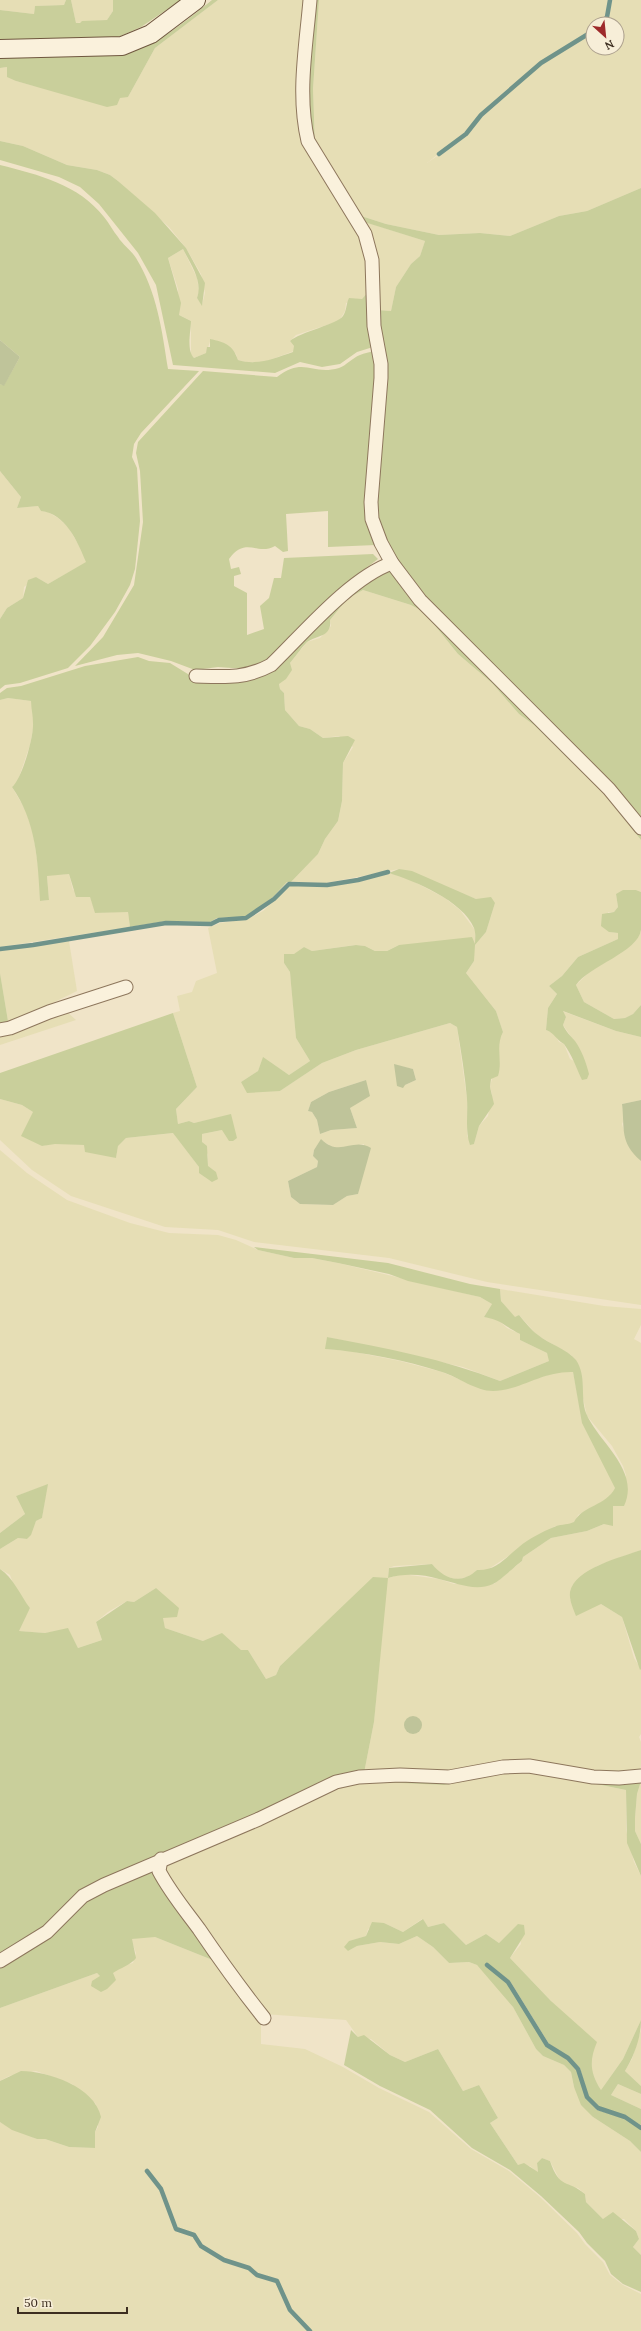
<svg xmlns="http://www.w3.org/2000/svg" width="641" height="2331" viewBox="0 0 641 2331" font-family="Lora,serif">
<rect width="100%" height="100%" fill="#f0e4c8"/>
<g fill="#e6deb5" fill-rule="evenodd">
<polygon points="0,0 66,0 64,5 35,6 34,14 0,10"/>
<polygon points="71,0 113,0 113,11 107,20 76,23"/>
<polygon points="218,0 306,0 301,119 356,229 364,250 369,291 362,299 346,303 345,311 339,321 296,335 290,341 294,346 294,351 264,362 246,362 238,360 236,354 211,339 206,353 194,358 191,355 191,321 179,315 178,289 168,258 183,249 197,278 199,291 197,298 202,305 205,293 201,274 186,248 169,227 118,181 110,175 97,170 67,165 23,146 0,141 0,68 7,67 16,81 34,86 128,97 155,48"/>
<polygon points="319,0 609,0 606,16 599,24 593,24 593,29 587,33 540,62 501,99 480,114 465,133 427,163 458,142 481,116 542,64 593,32 593,48 617,48 617,24 603,24 609,17 612,0 641,0 641,188 587,211 559,216 510,236 480,233 439,235 386,224 358,215 315,146 313,89"/>
<polygon points="362,221 425,241 420,256 411,264 396,287 391,311 377,310"/>
<polygon points="0,471 21,497 17,508 38,506 41,511 48,512 58,518 68,527 80,547 87,562 48,584 36,577 24,587 23,598 7,608 0,619"/>
<path d="M363 590 411 605 424 612 458 654 492 683 519 714 534 725 608 798 641 840V892L636 890 616 894 618 907 614 912H608L609 932 618 933V939L578 957 562 976 549 986 557 994 548 1008 546 1030 554 1033 559 1042 564 1044 570 1059 576 1062 578 1070 574 1041 563 1025 566 1017 562 1011 616 1031 641 1037V1100L622 1104 624 1119 622 1124 629 1147 641 1161V1305L487 1282 389 1258 254 1242 218 1230 165 1227 71 1196 32 1170 0 1140V1099L22 1105 33 1112 42 1146 55 1143 84 1145 116 1158 118 1145 126 1138 174 1133 199 1167V1173L208 1166V1155L202 1142V1134L222 1130 230 1115 194 1123 189 1121 178 1124 176 1109 197 1087 173 1013 180 1011 177 996 192 992 196 981 217 973 208 928 220 923 248 919 263 911 290 886H327L359 881 389 873 407 878 445 898 460 910 475 930V945L486 932 495 903 476 899 399 869 326 883 291 882 318 854 325 839 338 821 342 801 343 763 353 747 339 736 323 738 310 729 299 726 285 710 284 693 280 689 279 684 290 663 307 642 320 638 331 626 330 620 347 599ZM355 945 365 946 375 951H387L399 945 474 961 466 973 496 1011 503 1032 499 1040V1050L490 1087 492 1094 488 1116 479 1126 474 1144 467 1136V1099L457 1027 450 1023 356 1050 322 1063 280 1091H265L241 1082 258 1071 263 1058 289 1075 310 1061 296 1038 290 972 284 963 304 947 312 951ZM395 1065 413 1069 416 1080 405 1085ZM366 1080 350 1108 357 1128 331 1130 320 1134 317 1120 312 1112 308 1111 311 1102 329 1092ZM321 1140 336 1149 364 1144 358 1194 347 1196 333 1205 300 1204 291 1197 288 1181 317 1167 318 1161 313 1156 314 1150Z"/>
<polygon points="8,698 31,701 34,724 30,745 17,783 12,787 26,811 33,833 39,872 40,901 49,900 47,875 69,874 73,890 90,897 96,913 128,911 130,927 0,947 0,700"/>
<polygon points="641,931 641,1005 633,1014 625,1018 614,1019 584,1002 576,985 589,972 617,955 637,939"/>
<polygon points="69,941 77,991 24,1017 8,1021 0,973 0,951"/>
<polygon points="66,1011 76,1020 0,1045 0,1034"/>
<polygon points="0,1150 27,1173 67,1200 130,1223 169,1233 218,1235 236,1240 258,1250 294,1258 312,1258 338,1263 480,1297 492,1304 484,1317 497,1319 507,1328 520,1334 520,1340 547,1353 549,1357 549,1361 500,1381 463,1367 327,1337 326,1349 350,1351 400,1361 442,1372 480,1388 502,1390 557,1372 573,1372 583,1423 614,1483 615,1488 611,1497 578,1515 575,1522 567,1526 555,1526 487,1570 477,1570 472,1576 457,1579 441,1576 432,1564 394,1566 389,1568 388,1578 402,1574 439,1579 454,1584 494,1584 522,1561 523,1557 551,1538 587,1531 604,1524 626,1475 623,1466 612,1446 587,1416 583,1398 582,1378 576,1361 571,1355 537,1335 519,1315 515,1318 501,1301 500,1289 604,1306 641,1309 641,1325 634,1339 641,1343 641,1550 597,1566 580,1579 571,1590 570,1600 601,1604 622,1617 634,1658 641,1669 641,1734 639,1737 641,1742 641,1766 639,1773 618,1775 578,1770 364,1773 374,1722 387,1578 373,1578 280,1666 276,1675 266,1679 248,1650 241,1650 203,1641 165,1628 156,1588 134,1602 127,1601 108,1612 96,1622 102,1640 78,1648 68,1629 45,1633 18,1631 30,1608 15,1588 10,1575 0,1569 0,1549 18,1538 27,1539 36,1521 42,1518 47,1485 16,1496 25,1514 0,1533"/>
<polygon points="527,1771 626,1790 626,1830 634,1862 641,1876 641,2020 623,2059 601,2090 594,2079 590,2065 591,2056 551,2001 510,1958 521,1944 518,1925 499,1943 486,1934 466,1945 444,1923 428,1927 422,1919 403,1932 384,1923 368,1929 366,1936 350,1941 348,1951 357,1946 380,1942 399,1944 417,1936 433,1947 449,1963 469,1962 477,1965 485,1972 513,2007 536,2049 543,2056 564,2065 571,2072 574,2087 593,2117 630,2141 641,2152 641,2255 633,2247 639,2239 636,2231 624,2219 603,2219 586,2202 585,2194 578,2188 567,2186 560,2181 550,2161 542,2158 537,2163 538,2173 530,2166 518,2165 490,2123 498,2118 479,2085 463,2091 438,2049 405,2062 390,2055 371,2039 358,2037 346,2020 264,2014 223,1960 166,1871 169,1859 304,1801 359,1780 444,1785 509,1772"/>
<polygon points="641,1781 641,1844 635,1831 635,1818 637,1794"/>
<polygon points="142,1937 155,1937 215,1961 261,2022 261,2044 305,2049 343,2067 379,2088 429,2112 471,2149 509,2171 540,2197 577,2233 585,2244 603,2262 610,2275 623,2285 641,2294 641,2331 312,2331 291,2310 278,2280 257,2274 250,2267 224,2259 202,2245 195,2234 177,2228 162,2188 146,2169 155,2185 160,2189 175,2230 193,2236 200,2247 224,2261 249,2269 256,2276 277,2281 290,2311 309,2331 0,2331 0,2122 37,2139 45,2139 69,2147 95,2148 95,2132 98,2127 96,2104 72,2084 36,2071 9,2076 0,2081 0,2008 97,1973 100,1976 112,1973 122,1966 133,1963 136,1953 131,1939"/>
<polygon points="641,2030 641,2086 625,2071 632,2059"/>
<polygon points="618,2084 641,2094 641,2109 611,2095"/>
</g>
<g fill="#c9cf9b">
<polygon points="66,0 71,0 76,23 80,23 82,21 107,20 113,11 113,0 181,0 141,27 118,37 0,40 0,10 34,14 35,6 64,5"/>
<path d="M212 0H218L155 48 128 97 120 98 117 105 107 107 16 81 7 77V67L0 68V56L125 53C159 45 184 22 212 0Z"/>
<polygon points="314,0 319,0 313,89 315,146 311,140 306,88"/>
<path d="M0 141 23 146 67 165 97 170 110 175 118 181 155 213 186 248 205 283 202 306 197 298C203 281 191 265 183 249L168 258 181 303 179 315 191 321C191 331 186 350 194 358L206 353 207 347H210V339C225 342 233 345 238 360 258 366 275 358 293 352L294 346 290 341C300 332 338 324 343 316 347 310 346 304 349 298L362 299 369 291 373 347 357 352 340 364 322 367 300 362 275 373 173 365 156 285 138 253 99 204 80 187 59 177 0 160Z"/>
<path d="M0 165C39 175 78 184 104 217 109 223 113 231 118 237 123 245 131 250 136 258 157 292 162 330 168 369L199 371 141 433 134 444 132 457 137 468 140 521 135 569 130 585 115 612 90 646 68 668 20 683 5 685 0 689V619L7 608 23 598 28 580 36 577 48 584 86 562C78 542 65 513 41 511L38 506 17 508 21 497 0 471V384L4 385 20 357 0 340Z"/>
<polygon points="641,188 641,822 423,598 395,561 376,518 377,310 391,311 396,287 411,264 420,256 425,241 361,221 358,215 386,224 439,235 480,233 510,236 559,216 587,211"/>
<path d="M375 351 376 545 328 547V511L286 514 288 551 283 552 275 546C257 556 246 536 229 559L231 569 239 567 241 574 234 576V586L247 593V635L264 629 260 606 269 598 274 578H281L284 558 373 554 378 559 366 568 270 659 246 669 218 667 195 670 171 661 138 653 117 655 75 666 103 637 134 585 143 522 140 471 136 453 138 442 203 371 277 377C305 356 311 376 339 368 347 365 352 358 360 355 364 353 370 352 375 351Z"/>
<path d="M390 566 422 606 461 647 598 782 641 834V840L608 798 534 725 519 714 492 683 458 654 424 612 411 605 363 590 347 599 330 620C332 637 317 635 307 642 301 648 296 656 290 663L292 670 286 679 279 684 280 689 284 693 285 710 299 726 310 729 323 738 348 736 355 740 343 763 342 801 338 821 325 839 318 854 291 882H287L272 898 245 917 217 918 210 922 166 921 130 927 128 912 95 913 90 897H76L69 874 47 876 49 900 40 901C38 861 36 821 12 787 22 779 34 736 33 723 33 715 31 708 31 701L8 698 0 700V693L7 688 21 686 85 666 138 657 149 661 170 663 196 679H247L258 677 283 661 360 583 380 569Z"/>
<path d="M399 869 412 871 476 899 491 897 495 903 486 932 475 945 474 961 466 973 496 1011 503 1032C495 1047 503 1061 498 1076L491 1079 490 1087 494 1104 479 1126 474 1144 470 1145C465 1131 468 1114 467 1099 465 1075 461 1051 457 1027L450 1023 356 1050 322 1063 280 1091 247 1093 241 1082 258 1071 263 1057 289 1075 310 1061 296 1038 291 984 290 972 284 963V954H294L304 947 312 951 356 945 365 946 375 951H387L399 945 472 937 475 944C475 939 476 933 474 928 463 901 415 881 389 873Z"/>
<path d="M623 890H636L641 892C641 904 641 918 641 930 638 952 589 966 576 985L584 1002 614 1019 625 1018 633 1014 641 1005V1037L616 1031 563 1011 566 1017 563 1025C566 1032 570 1035 575 1041 582 1051 586 1062 589 1074L587 1079 582 1080C576 1067 572 1055 564 1044 556 1040 555 1033 546 1030L548 1008 557 994 549 986 562 976 578 957 618 939V933L609 932 601 926 602 914 614 912 618 907 616 894Z"/>
<polygon points="0,973 8,1021 24,1017 0,1026"/>
<polygon points="173,1013 197,1087 176,1109 178,1124 189,1121 194,1123 231,1114 237,1138 233,1141 229,1141 222,1130 202,1134 202,1142 207,1146 208,1166 216,1172 218,1179 212,1182 199,1173 199,1167 173,1133 126,1138 118,1146 116,1158 85,1152 84,1145 55,1144 42,1146 21,1136 33,1112 22,1105 0,1099 0,1073"/>
<path d="M254 1247 388 1263 470 1284 500 1289 501 1301 515 1317 519 1315C525 1322 531 1330 538 1335 549 1344 567 1349 576 1360 587 1376 580 1396 586 1413 597 1441 641 1470 624 1506H613V1526L604 1524 587 1531 551 1538 523 1557 522 1561C515 1566 499 1582 493 1584 475 1592 457 1583 439 1579 423 1574 404 1573 388 1578L374 1722 364 1773 259 1813 158 1856 0 1957V1569C13 1577 20 1595 30 1608L19 1631 45 1633 68 1628 78 1648 102 1640 96 1622 127 1601 134 1602 156 1588 179 1608 177 1617 163 1618 165 1628 203 1641 222 1633 241 1650H248L266 1679 276 1675 280 1666 373 1577 388 1578 389 1568 432 1564C444 1579 461 1585 477 1570 496 1571 505 1558 519 1547 528 1539 542 1532 554 1527 560 1524 568 1525 574 1522 583 1505 606 1506 615 1488L582 1423 573 1372C542 1371 519 1391 493 1391 476 1391 458 1377 442 1372 405 1360 364 1352 325 1349L327 1337C386 1348 444 1359 500 1381L549 1361 547 1353 520 1340V1334C504 1326 502 1320 484 1317L492 1304 480 1297 408 1281 389 1274 338 1263 312 1258H294L258 1250Z"/>
<polygon points="48,1484 42,1518 36,1521 31,1535 27,1539 18,1538 0,1549 0,1533 25,1514 16,1496"/>
<path d="M641 1550V1669L640 1670 622 1617 601 1604 576 1616C573 1608 569 1600 570 1592 575 1568 622 1557 641 1550Z"/>
<polygon points="503,1770 641,1781 637,1794 635,1818 635,1831 641,1844 641,1876 627,1843 626,1790 541,1773 509,1772 444,1785 379,1782"/>
<path d="M156 1866 215 1961 155 1937 132 1939 136 1958C131 1965 120 1968 113 1973L116 1980 107 1989 101 1992 91 1986 92 1981 100 1976 97 1973 0 2008V1964L96 1894Z"/>
<path d="M423 1919 428 1927 444 1923 466 1945 486 1934 499 1943 518 1924 524 1925 525 1934 510 1958 551 2001 597 2042C589 2061 590 2073 601 2090L623 2059 641 2020C641 2038 634 2056 625 2071L641 2086V2094L618 2084 611 2095 641 2109V2125L625 2116 598 2107 588 2096 580 2068 569 2057 549 2044 510 1981 488 1964 487 1966 507 1982 546 2046 567 2059 577 2069 586 2098 597 2110 624 2118 641 2129V2152L630 2141 593 2117 581 2105 574 2087 571 2072 564 2065 543 2056 536 2049 513 2007 477 1965 469 1962 449 1963 433 1947 417 1936 399 1944 380 1942 357 1946 348 1951 344 1947 349 1941 366 1936 372 1922 384 1923 403 1932Z"/>
<path d="M351 2030 358 2037 364 2035 390 2055 405 2062 438 2049 463 2091 479 2085 498 2118 490 2123 518 2165 524 2163 538 2172 537 2163 542 2158 550 2161C560 2190 567 2179 585 2194L586 2202 603 2219 613 2212 636 2231 639 2239 633 2247 641 2255V2292L623 2284 611 2274 605 2261 587 2243 579 2232 541 2196 510 2170 472 2148 430 2110 380 2086 344 2065Z"/>
<path d="M21 2071C48 2071 95 2087 101 2117L95 2132V2148L69 2147 45 2139H37L12 2130 0 2122V2081Z"/>
</g>
<g fill="#bfc49a">
<polygon points="0,340 20,357 4,386 0,384"/>
<polygon points="394,1064 413,1069 416,1080 405,1085 403,1088 397,1086"/>
<polygon points="366,1080 370,1096 350,1108 357,1128 331,1130 320,1134 317,1120 312,1112 308,1111 311,1102 329,1092"/>
<path d="M641 1100V1161C619 1142 625 1128 622 1104Z"/>
<path d="M321 1139C340 1158 352 1137 371 1148L358 1194 347 1196 333 1205 300 1204 291 1197 288 1181 317 1167 318 1161 313 1156 314 1150Z"/>
<circle cx="413" cy="1725" r="9"/>
</g>
<g fill="none" stroke-linecap="round" stroke-linejoin="round">
<g stroke="#6f938a" stroke-width="4.5">
<polyline points="601,24 607,17 610,0"/>
<polyline points="439,154 466,134 481,115 541,63 593,31"/>
<polyline points="0,949 33,945 166,923 211,924 219,920 246,918 274,899 289,884 327,885 358,880 388,872"/>
<polyline points="487,1965 508,1982 547,2045 568,2058 578,2069 587,2097 598,2108 625,2117 641,2128"/>
<polyline points="147,2171 161,2189 176,2229 194,2235 201,2246 224,2260 249,2268 257,2275 277,2281 290,2310 310,2331"/>
</g>
<g stroke="#8d765c" stroke-width="15">
<g id="minor">
<path d="M310 0C306 47 297 95 308 141L365 234 372 260 374 326 381 364V378L371 502 372 519 381 543 392 563 420 600 609 789 641 828"/>
<path d="M196 676C225 677 245 679 271 665 304 633 350 578 392 563"/>
<polyline points="0,1030 10,1028 49,1012 126,987"/>
<path d="M161 1859 159 1871C170 1892 185 1910 199 1929 220 1960 241 1989 264 2018"/>
<polyline points="0,1961 47,1932 83,1896 104,1885 259,1819 336,1782 359,1777 400,1775 449,1777 503,1767 529,1766 593,1777 619,1778 641,1776"/>
</g>
</g>
<g stroke="#6f573f" stroke-width="20">
<polyline id="secondary" points="0,49 122,46 151,34 196,0"/>
</g>
<use href="#minor" stroke="#faf1dc" stroke-width="13"/>
<use href="#secondary" stroke="#faf1dc" stroke-width="18"/>
</g>
<g transform="translate(605 36) rotate(153)"><circle r="19" fill="#f7eed8" stroke="#ada18e"/>
<path d="M0-3L7 15L0 10L-7 15Z" fill="#9e2a2b"/>
<text y="-6" font-size="11" font-weight="bold" text-anchor="middle" fill="#3d2e20">N</text>
</g>
<path d="M18 2307v6h109v-6" fill="none" stroke="#3d2e20" stroke-width="2"/>
<text x="24" y="2307" font-size="12" fill="#3d2e20" stroke="#f7eed8" stroke-width="3" paint-order="stroke">50 m</text>
</svg>
